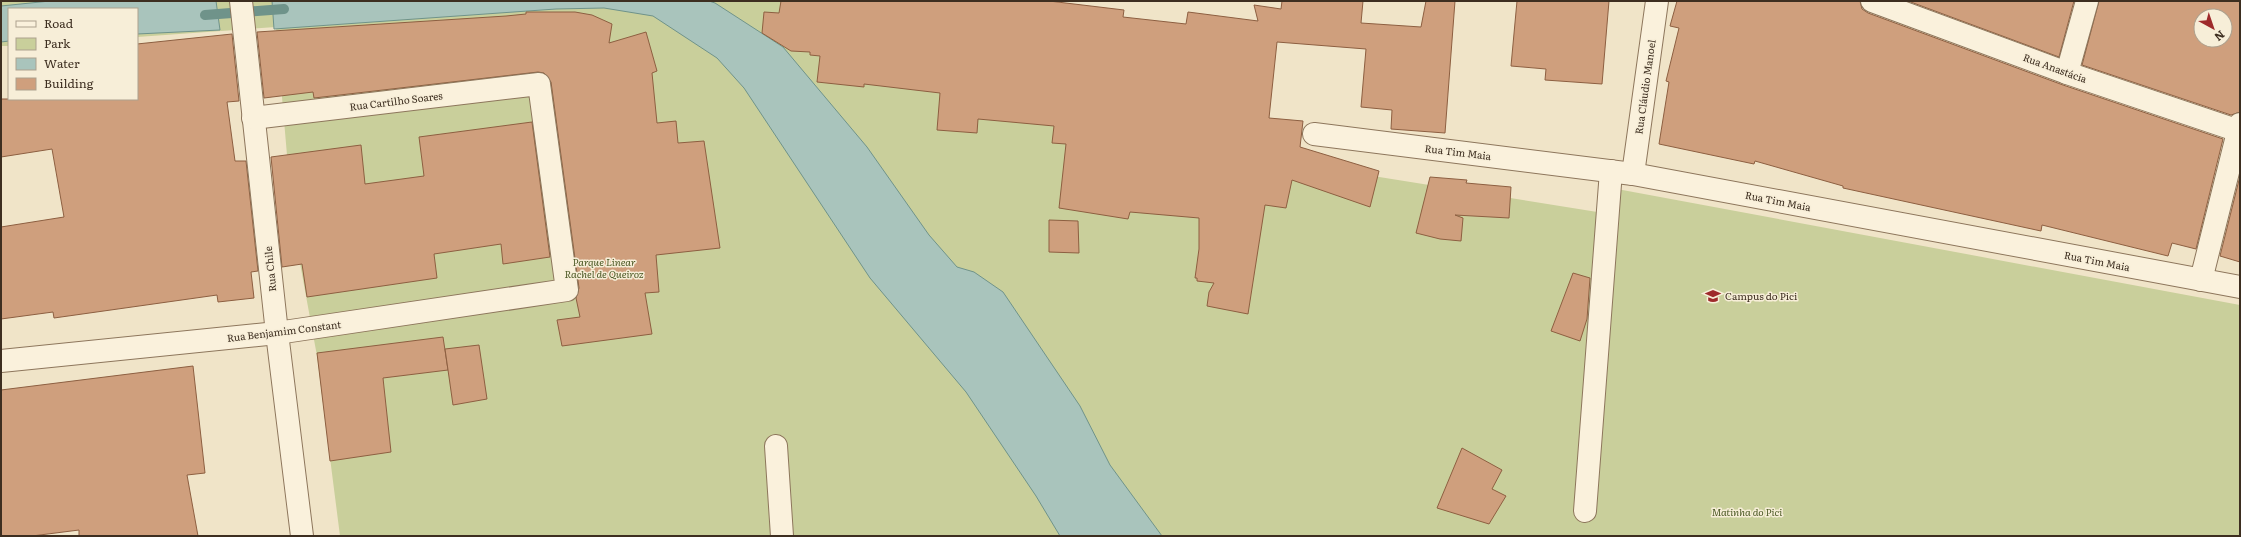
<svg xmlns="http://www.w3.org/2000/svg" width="2241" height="537" viewBox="0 0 2241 537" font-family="Literata,serif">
<rect width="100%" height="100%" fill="#f0e4c8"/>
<polygon fill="#c9cf9b" points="1,1 831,1 1137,138 1616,215 1617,189 2240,305 2240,536 340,536 317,356 293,225 276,27 137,37 137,9 9,9 9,46 1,46"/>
<g fill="#a9c4bc" stroke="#6f938a">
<polygon points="50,1 216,1 220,30 137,34 137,9 9,9 9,41 1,42 1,6"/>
<polygon points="272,1 709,1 715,3 783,47 867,147 929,235 957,267 974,272 1003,292 1080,406 1110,465 1162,536 1060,536 1036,496 966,392 870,278 744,88 717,58 653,16 604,8 556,9 274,29"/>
</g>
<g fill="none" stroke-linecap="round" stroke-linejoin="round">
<polyline stroke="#6f938a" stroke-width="10" points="205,15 284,9"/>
</g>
<g fill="#cf9f7d" stroke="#8d5f41" fill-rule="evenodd">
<polygon points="781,1 1049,1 1124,10 1123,17 1186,24 1188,12 1258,21 1254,5 1281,9 1282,1 1363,1 1361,23 1421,27 1426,1 1455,1 1445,133 1391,129 1392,110 1361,107 1366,49 1277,42 1269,118 1303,121 1300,147 1379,171 1370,207 1292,180 1286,208 1265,205 1248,314 1207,306 1209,292 1214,283 1197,281 1197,278 1195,278 1199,249 1199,218 1130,212 1128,219 1059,208 1066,144 1052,143 1054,126 978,119 977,133 937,130 940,93 864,84 864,87 817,82 820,56 810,55 810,52 791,51 762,33 764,12 779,13"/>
<polygon points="1517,1 1609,1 1602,84 1545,80 1546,69 1511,66"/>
<polygon points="1677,1 1860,1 1862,9 1868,13 2063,85 2223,139 2196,249 2172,243 2168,256 2042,225 2041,231 1843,188 1843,186 1755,161 1754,164 1659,144 1669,82 1666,81 1679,28 1670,26"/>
<polygon points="1908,1 2074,1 2059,57"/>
<path d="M2099 1H2240V112L2231 115 2082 65ZM2201 16H2225V40H2201Z"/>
<polygon points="526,12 575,12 592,15 612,24 609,43 646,32 657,71 652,73 657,123 676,121 678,143 704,141 720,248 656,255 659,292 645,293 652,334 562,346 557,320 580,317 576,298 579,288 551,82 544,73 538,72 314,98 313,92 264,98 257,32 506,16 526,14"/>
<polygon points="232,34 239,101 227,102 235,161 246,161 258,271 251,272 254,298 218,302 217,295 54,318 53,312 1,319 1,227 64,217 52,149 1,157 1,99 137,99 137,44"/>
<polygon points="532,122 550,257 503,264 501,244 434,254 437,278 307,297 302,264 282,267 271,157 361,145 365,184 424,176 419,137"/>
<polygon points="2240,176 2240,262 2220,256"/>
<polygon points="1430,177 1467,180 1466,183 1511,187 1509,218 1455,215 1463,218 1461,241 1440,239 1416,233"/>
<polygon points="1049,220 1078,221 1079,253 1049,252"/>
<polygon points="1573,273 1590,278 1587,319 1580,341 1551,331"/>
<polygon points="443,337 448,370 383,378 391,452 330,461 317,353"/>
<polygon points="479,345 487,399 453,405 445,349"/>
<polygon points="193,366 205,473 187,475 198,536 79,536 79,530 32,536 1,536 1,390"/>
<polygon points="1462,448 1502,470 1492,489 1506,496 1489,524 1437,508"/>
</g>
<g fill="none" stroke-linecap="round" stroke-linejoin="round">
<g stroke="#8d765c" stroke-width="24">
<g id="minor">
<polyline points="241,1 277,333 302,536"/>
<polyline points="1872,1 2067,73 2239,131"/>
<polyline points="2067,73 2087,1"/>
<polyline points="1314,134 1633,174 2240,287"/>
<polyline points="1633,174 1657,1"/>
<polyline points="2201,280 2240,124"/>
<polyline points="1,361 277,333 567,290 539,84 253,118"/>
<polyline points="776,446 782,536"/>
<polyline points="1585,511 1611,171"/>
</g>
</g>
<use href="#minor" stroke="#faf1dc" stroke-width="22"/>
</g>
<defs>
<g id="university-bare" transform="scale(1.2)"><path d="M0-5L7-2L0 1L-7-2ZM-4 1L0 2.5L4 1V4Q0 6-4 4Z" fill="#9e2a2b" stroke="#f7eed8" stroke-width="2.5" paint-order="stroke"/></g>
</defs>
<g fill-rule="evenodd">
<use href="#university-bare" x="1713" y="296"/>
</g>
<g text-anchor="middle" stroke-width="3" stroke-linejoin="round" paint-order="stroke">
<g font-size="10" fill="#3d2e20" stroke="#f7eed8">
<text transform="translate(2055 68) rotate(20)" y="4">Rua Anastácia</text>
<text transform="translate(1645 87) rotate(-82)" y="4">Rua Cláudio Manoel</text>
<text transform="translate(396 101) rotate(-7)" y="4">Rua Cartilho Soares</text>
<text transform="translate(1458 152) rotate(7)" y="4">Rua Tim Maia</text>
<text transform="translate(1778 201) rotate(11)" y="4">Rua Tim Maia</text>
<text transform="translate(2097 261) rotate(11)" y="4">Rua Tim Maia</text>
<text transform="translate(270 269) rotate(-96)" y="4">Rua Chile</text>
<text transform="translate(284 331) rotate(-7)" y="4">Rua Benjamim Constant</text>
</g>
<g font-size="10" font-style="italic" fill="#4d5a26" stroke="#f7eed8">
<text x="604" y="266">Parque Linear<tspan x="604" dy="12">Rachel de Queiroz</tspan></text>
<text x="1747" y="516">Matinha do Pici</text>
</g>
<g font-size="10" fill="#3d2e20" stroke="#f7eed8" text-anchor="start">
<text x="1725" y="300">Campus do Pici</text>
</g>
</g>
<rect width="2241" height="537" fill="none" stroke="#3d2e20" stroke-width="4"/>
<rect x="8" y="8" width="130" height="92" fill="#f7eed8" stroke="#ada18e"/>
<rect x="16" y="21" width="20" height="6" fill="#faf1dc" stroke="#ada18e"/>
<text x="44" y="28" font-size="12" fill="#3d2e20">Road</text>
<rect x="16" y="38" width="20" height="12" fill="#c9cf9b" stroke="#ada18e"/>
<text x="44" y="48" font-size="12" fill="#3d2e20">Park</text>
<rect x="16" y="58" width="20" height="12" fill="#a9c4bc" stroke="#ada18e"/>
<text x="44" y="68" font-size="12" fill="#3d2e20">Water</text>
<rect x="16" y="78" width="20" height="12" fill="#cf9f7d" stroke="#ada18e"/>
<text x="44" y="88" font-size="12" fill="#3d2e20">Building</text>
<g transform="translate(2213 28) rotate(140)"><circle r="19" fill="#f7eed8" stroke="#ada18e"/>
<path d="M0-3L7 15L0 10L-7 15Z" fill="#9e2a2b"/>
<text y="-6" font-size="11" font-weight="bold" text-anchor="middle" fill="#3d2e20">N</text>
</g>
</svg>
